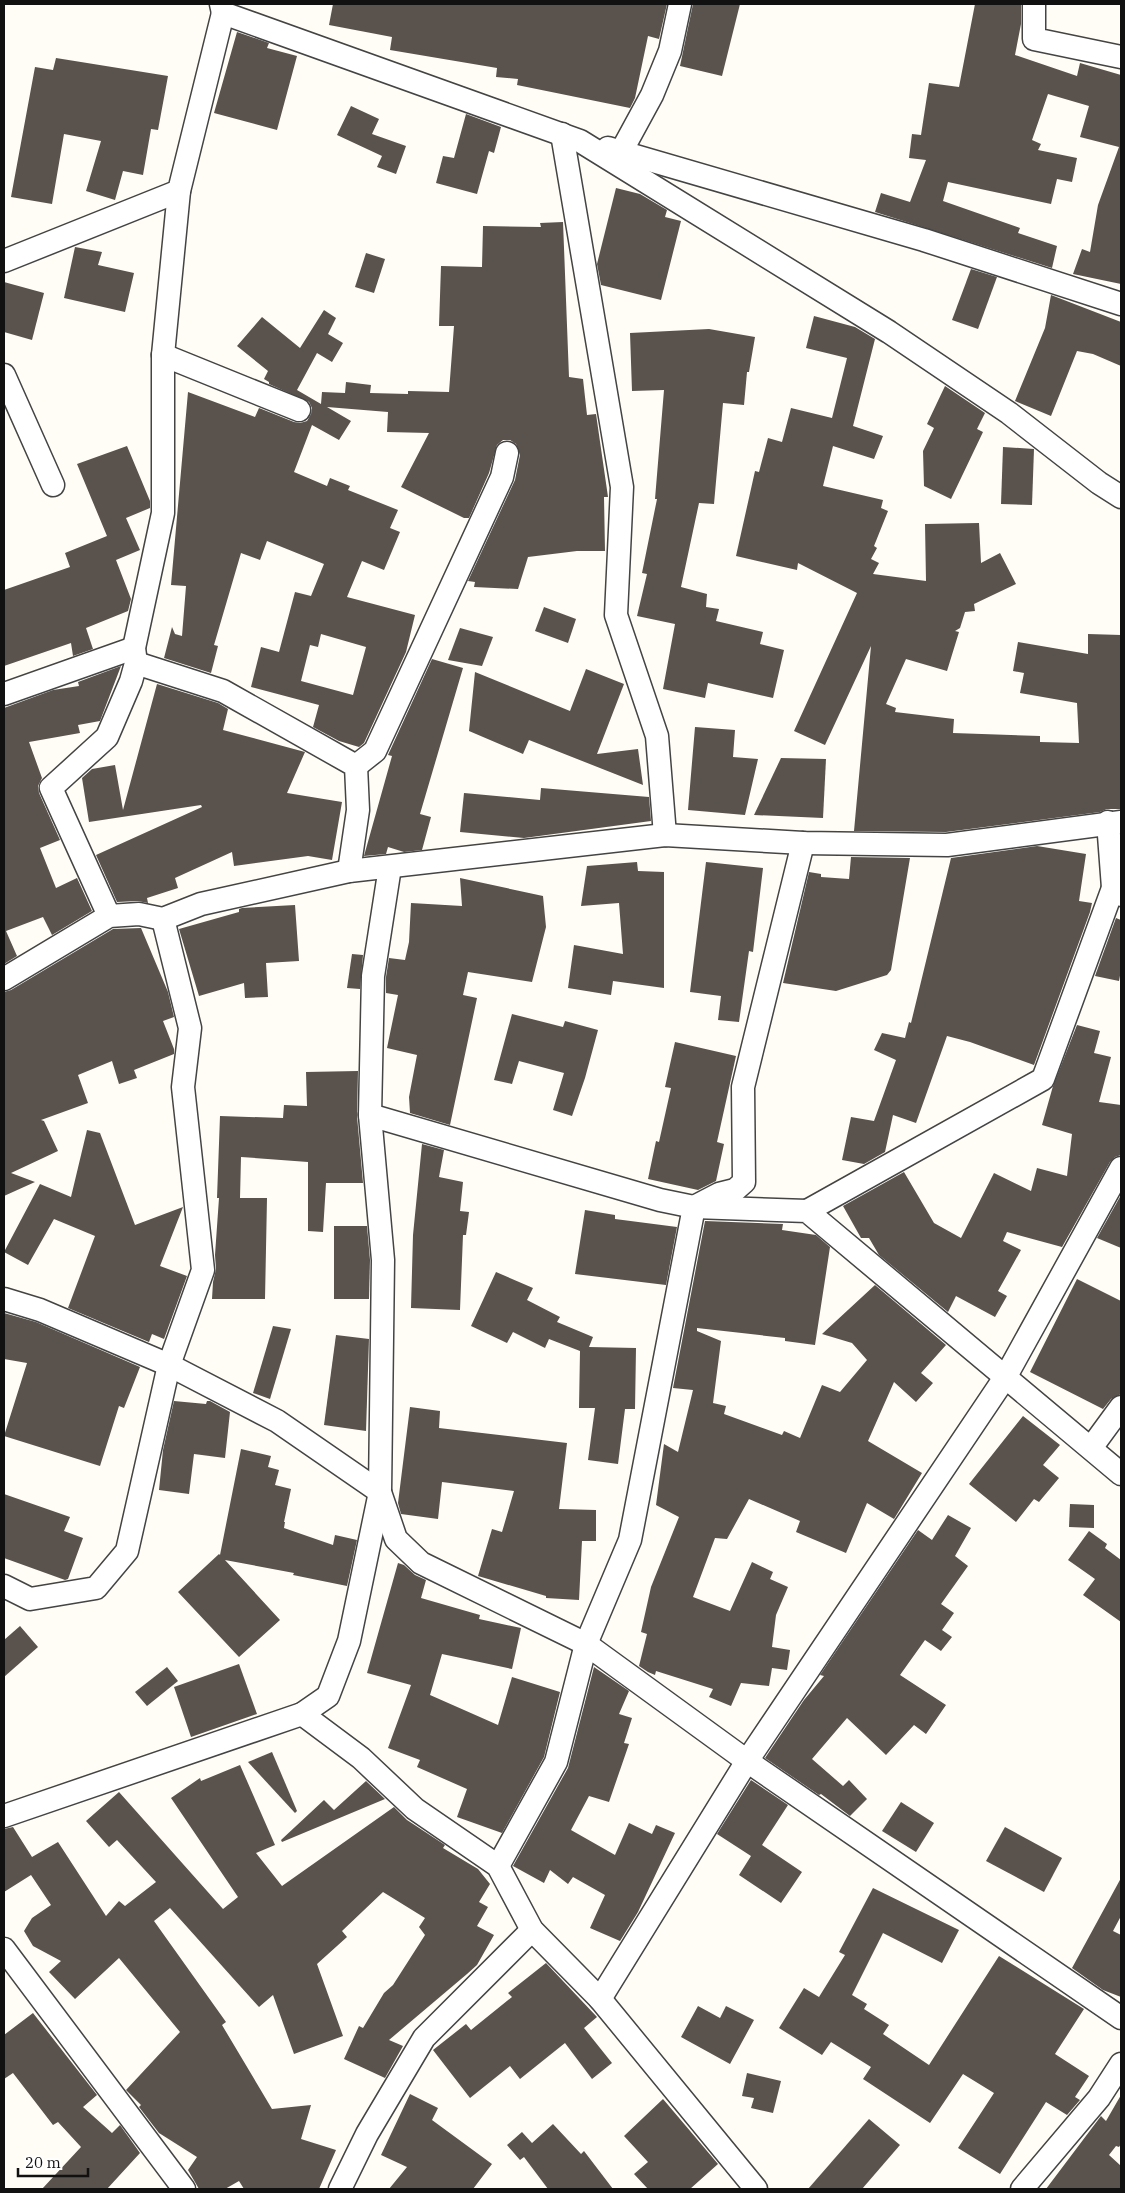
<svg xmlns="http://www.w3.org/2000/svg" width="1125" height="2193" viewBox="0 0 1125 2193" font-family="'IBM Plex Serif',serif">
<rect width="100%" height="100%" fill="#fffdf5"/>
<g fill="#5a524d" fill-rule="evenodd">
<polygon points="333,4 667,4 659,39 648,36 635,98 630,108 517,85 518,79 496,77 497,68 390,50 392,37 329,25"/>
<polygon points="693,4 740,4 722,76 680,66"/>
<polygon points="975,4 1021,4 1021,24 1015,55 1077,76 1080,63 1121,75 1121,284 1073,274 1082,249 1090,252 1098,205 1119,147 1080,137 1089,106 1048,94 1032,140 1041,144 1038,150 1077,158 1072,182 1057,179 1051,204 948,182 943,201 1020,228 1018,233 1057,246 1052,268 875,212 881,193 910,202 926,160 909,158 912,134 921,135 929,83 959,87"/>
<polygon points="237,32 269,43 267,48 297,56 277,130 214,113"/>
<polygon points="56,58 168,76 158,130 151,129 143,175 123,171 115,200 86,191 101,141 64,134 52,204 11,197 35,67 53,70"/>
<polygon points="351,106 379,119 372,134 406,146 396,174 377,167 382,156 337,135"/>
<polygon points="466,114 501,127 494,153 489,151 477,194 436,183 443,156 454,158"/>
<polygon points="616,188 640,194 667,210 665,217 681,221 661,300 601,285 597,264"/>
<path d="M563 222 569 377 583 379 587 415 596 414 608 497H604L605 551H577L528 557 518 589 474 587 475 582 468 581 515 480 520 455 516 444 510 440H503L497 445 489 473 469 518H464L401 487 429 433 387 432 388 412 327 407 351 421 339 440 312 425 294 472 327 486 330 478 350 486 348 490 398 510 390 528 400 532 384 570 362 561 347 597 415 615 406 652 364 743 359 747 339 741 313 727 319 705 251 687 261 647 279 652 295 592 311 596 324 564 267 541 260 560 241 553 214 645 218 646 211 673 164 658 172 627 175 634 182 636 186 586 171 585 188 392 255 417 259 408 294 422 300 423 307 421 311 414 312 408 309 402 269 384V382L264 379 268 371 237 346 262 317 300 348 324 310 336 318 328 334 343 343 332 362 317 353 297 390 321 404 322 392 345 393 346 382 371 385 370 393 408 394V391L449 392 454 326H439L441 266 482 267 483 226 541 227 540 223ZM321 634 366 647 353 695 301 681 310 645 318 647Z"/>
<polygon points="75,247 102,252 98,265 134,273 125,312 64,298"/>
<polygon points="366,253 385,259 374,293 355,287"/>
<polygon points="971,269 997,277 978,329 952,320"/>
<polygon points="4,282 44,293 32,340 4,332"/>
<polygon points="1051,295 1121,322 1121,366 1093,354 1077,351 1051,416 1015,401 1045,328"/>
<polygon points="814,316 855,327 875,339 853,426 883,436 874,459 833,446 823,486 883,500 881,508 888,511 874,546 877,548 871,559 879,563 873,574 926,581 925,524 979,523 981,563 1000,553 1016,584 974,604 975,611 965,612 960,628 955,631 959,632 947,671 906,659 886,704 896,708 895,712 954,719 953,733 1040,736 1040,742 1079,743 1077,703 1020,693 1024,673 1013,671 1018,642 1088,654 1088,634 1121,635 1121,809 1107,809 1100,812 946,832 854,831 871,646 825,745 794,731 857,593 798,563 797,570 736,556 755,471 759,472 768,438 782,442 791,408 832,418 847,358 806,348"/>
<polygon points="709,329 755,337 749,372 747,372 744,405 723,403 714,504 699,503 681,587 707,594 706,607 719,609 716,621 763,632 760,644 784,650 773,698 708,683 705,698 663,689 675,624 637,616 647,574 642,573 657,499 655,499 664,390 632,391 630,333"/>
<polygon points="945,386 985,413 977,429 983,432 951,499 924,486 923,451 934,428 927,424"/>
<polygon points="127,446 150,501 150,508 126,518 140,550 116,560 131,599 128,611 86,628 93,649 73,656 71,643 4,666 4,590 70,567 65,553 107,536 77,464"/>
<polygon points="1003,447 1034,449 1032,505 1001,504"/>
<polygon points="544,607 576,619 568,643 535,631"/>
<polygon points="460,628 493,637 482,666 448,660"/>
<polygon points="432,659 463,668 420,814 431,817 422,850 404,852 388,847 386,854 364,856 392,756 388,755"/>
<polygon points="121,666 100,721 78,725 80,733 29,742 42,778 38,786 39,793 60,840 40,848 56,888 77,878 92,911 52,935 43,917 6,931 17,956 4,964 4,708 53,690 79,686 78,682"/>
<polygon points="586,669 624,684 597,754 638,749 643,785 529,740 523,754 469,731 475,672 570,711"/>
<polygon points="157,684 218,703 228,709 223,730 305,752 287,793 342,802 332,860 308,856 234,866 232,852 175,878 178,888 147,898 148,903 138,901 117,902 96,855 202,807 201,805 89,822 82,778 92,769 115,765 123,810"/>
<polygon points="695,727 735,730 733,757 758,759 745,815 688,810"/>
<polygon points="781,758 826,759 823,818 754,815"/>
<polygon points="541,788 649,797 651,821 524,838 460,832 464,793 540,800"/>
<polygon points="1037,846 1086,854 1079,901 1092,903 1090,912 1034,1065 970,1042 947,1036 916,1123 893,1115 885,1152 864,1164 842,1160 851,1117 874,1121 896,1060 874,1050 882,1033 905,1038 909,1022 911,1023 951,858"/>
<polygon points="851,857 910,858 891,970 887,975 836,991 783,983 809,872 821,874 821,877 849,879"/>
<polygon points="637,862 638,871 664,872 664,988 613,981 611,995 568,988 574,945 623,954 619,903 581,906 587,866"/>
<polygon points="706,862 763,868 753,952 749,951 739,1022 718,1020 721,996 690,992"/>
<polygon points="460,878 543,896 546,927 532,982 468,972 463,995 477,998 450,1125 410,1113 409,1097 417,1055 387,1048 398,995 386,993 386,977 389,958 405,960 409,942 411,903 462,906"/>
<polygon points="295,905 299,961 266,963 268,997 245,998 244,983 199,996 179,929 239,912 239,909 242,908"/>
<polygon points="1116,918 1121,920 1121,970 1119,981 1095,976"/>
<polygon points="141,928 168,992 174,1017 163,1021 174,1049 174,1054 134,1070 137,1078 119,1084 112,1061 78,1075 88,1103 41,1120 44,1121 58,1151 11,1173 35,1182 4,1196 4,992 11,990 113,929"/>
<polygon points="352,954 363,955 360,989 347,988"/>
<polygon points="512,1014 563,1027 565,1021 598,1030 585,1078 572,1116 553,1110 564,1073 519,1061 512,1084 494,1080"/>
<polygon points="1077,1025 1100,1031 1094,1053 1111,1057 1099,1102 1121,1105 1121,1155 1115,1157 1110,1162 1062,1247 1007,1232 1003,1241 1021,1250 998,1291 1007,1296 995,1317 956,1296 948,1312 879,1255 869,1238 861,1238 843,1206 904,1172 934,1223 961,1238 994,1173 1031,1191 1037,1168 1067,1176 1072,1134 1042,1125 1053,1086"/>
<polygon points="675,1042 736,1056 717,1142 724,1144 716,1181 698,1190 648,1179 656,1141 659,1142 671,1088 665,1087"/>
<polygon points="358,1071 357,1116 363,1183 326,1183 323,1232 308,1231 308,1162 241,1157 240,1198 267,1198 265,1299 212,1299 213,1282 216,1269 215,1255 219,1198 217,1198 220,1116 283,1118 284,1105 307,1106 306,1072"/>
<polygon points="87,1130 100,1133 135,1225 183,1207 160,1266 187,1276 164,1339 152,1334 149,1342 68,1308 95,1236 54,1219 28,1265 4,1252 40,1184 71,1197"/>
<polygon points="422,1144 444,1150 439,1177 463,1182 460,1211 469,1212 466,1235 463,1235 460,1310 411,1308 413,1235"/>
<polygon points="1121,1195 1121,1248 1097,1238"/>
<polygon points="585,1210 615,1215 615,1219 677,1227 666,1285 575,1274"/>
<polygon points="705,1221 783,1224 782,1230 816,1235 830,1247 815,1345 785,1341 785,1338 697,1328 697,1331 721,1341 713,1403 726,1406 724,1414 782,1435 784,1431 800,1438 822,1385 840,1392 867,1360 852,1343 822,1334 875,1285 946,1345 921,1373 933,1383 916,1402 894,1382 868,1441 922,1473 894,1519 867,1503 846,1553 796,1532 800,1521 749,1499 727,1539 715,1538 693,1597 730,1611 752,1562 773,1572 770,1579 788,1587 776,1615 772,1647 790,1650 787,1670 772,1668 769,1686 741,1683 731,1706 709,1697 713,1689 656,1671 655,1675 648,1672 639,1666 647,1634 641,1632 651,1587 679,1517 656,1505 664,1444 678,1452 693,1390 673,1388"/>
<polygon points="334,1226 367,1226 370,1260 369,1299 334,1299"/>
<polygon points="496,1272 533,1288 527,1300 560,1317 557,1322 593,1337 589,1347 636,1348 635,1409 625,1409 618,1464 588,1460 595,1408 579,1408 580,1351 549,1339 545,1348 513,1332 507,1343 471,1326"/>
<polygon points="1077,1279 1121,1301 1121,1394 1111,1399 1103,1409 1030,1372"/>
<polygon points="4,1313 36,1322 140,1367 124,1408 119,1406 100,1466 4,1436 27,1363 4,1359"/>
<polygon points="273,1326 291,1329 270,1399 253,1393"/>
<polygon points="336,1335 369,1339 366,1431 324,1425"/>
<polygon points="174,1401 206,1404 207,1401 210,1401 230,1412 225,1458 194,1454 189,1494 159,1490 163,1450"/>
<polygon points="410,1407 440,1411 439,1428 567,1443 559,1509 596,1510 596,1541 582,1541 579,1600 546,1598 546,1596 478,1576 492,1529 502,1532 514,1491 442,1482 438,1519 401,1514 398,1503"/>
<polygon points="1023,1416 1060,1445 1043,1465 1059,1478 1039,1502 1034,1499 1016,1522 969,1484"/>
<polygon points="241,1449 271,1456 268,1467 279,1470 275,1485 291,1489 284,1522 285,1522 284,1528 333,1545 335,1535 357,1540 347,1586 293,1575 294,1573 225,1560 280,1620 239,1657 178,1592 219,1554 220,1555"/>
<polygon points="4,1494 70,1517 64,1531 83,1538 68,1579 65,1580 4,1558"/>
<polygon points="1070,1504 1094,1505 1094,1528 1069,1527"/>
<polygon points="948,1515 971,1528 955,1556 968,1566 941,1604 954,1613 942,1630 952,1637 941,1651 925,1640 900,1675 946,1705 926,1734 914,1725 886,1755 847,1718 812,1759 843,1786 849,1780 867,1799 850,1816 821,1794 819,1795 765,1758 804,1700 824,1676 820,1675 918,1530 932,1540"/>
<polygon points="1089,1531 1107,1544 1105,1548 1121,1560 1121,1622 1083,1595 1095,1579 1068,1560"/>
<polygon points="398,1563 404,1565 415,1575 426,1580 421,1598 480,1615 479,1619 521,1628 512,1669 442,1654 430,1695 498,1725 512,1677 560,1692 544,1757 502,1833 457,1817 467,1789 417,1767 420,1760 388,1748 411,1685 367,1673"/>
<polygon points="20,1626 38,1647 4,1677 4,1640"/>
<polygon points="239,1664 257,1714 191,1737 174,1687"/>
<polygon points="167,1667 178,1681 147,1706 135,1692"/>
<polygon points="594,1667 629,1691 619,1714 632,1718 624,1743 629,1744 609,1802 589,1796 571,1830 615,1855 629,1823 652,1834 656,1825 675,1833 638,1912 620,1941 590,1928 605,1895 573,1877 568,1884 550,1870 544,1883 513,1866 568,1768"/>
<polygon points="272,1752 297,1811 295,1813 248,1762"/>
<polygon points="240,1765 275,1845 256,1853 282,1886 394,1807 407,1820 445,1845 443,1848 478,1869 490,1884 479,1902 488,1907 477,1926 494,1935 477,1965 467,1974 389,2040 403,2046 385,2078 344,2059 359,2026 363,2028 384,1993 393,1985 425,1935 419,1927 425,1918 383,1892 342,1931 347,1937 317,1964 343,2036 294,2054 273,1995 259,2007 170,1908 154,1921 226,2022 222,2025 272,2109 311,2105 301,2139 336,2150 319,2189 244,2189 239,2181 225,2189 199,2189 188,2170 197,2157 159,2133 139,2107 141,2105 126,2090 180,2032 119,1958 75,1999 49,1972 61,1961 33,1946 24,1931 32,1918 51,1905 31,1875 4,1892 4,1829 13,1827 32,1857 58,1842 106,1916 119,1901 125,1906 156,1882 117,1840 109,1847 86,1821 119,1792 223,1909 238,1897 171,1798 200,1778 201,1781"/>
<polygon points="751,1780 788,1805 762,1845 802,1872 781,1903 739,1875 751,1856 717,1834"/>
<polygon points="366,1781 385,1799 282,1842 281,1840 324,1800 334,1810"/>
<polygon points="901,1802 934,1823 916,1852 882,1831"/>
<polygon points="1005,1827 1062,1858 1044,1892 986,1861"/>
<polygon points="1121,1878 1121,1916 1113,1931 1121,1935 1121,1997 1103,1990 1072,1968"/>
<polygon points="873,1888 959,1930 942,1963 883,1933 852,1995 867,2004 864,2009 889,2025 883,2034 929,2065 999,1956 1084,2009 1055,2054 1089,2076 1075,2097 1080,2100 1067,2115 1046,2102 1000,2174 958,2148 994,2093 963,2074 930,2123 863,2079 871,2067 831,2042 822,2055 779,2028 804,1988 819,1997 845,1955 839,1952"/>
<polygon points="546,1963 597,2017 584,2028 612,2063 592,2079 565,2043 520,2079 510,2066 470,2098 433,2050 466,2024 471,2030 512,1997 508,1993"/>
<polygon points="698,2006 720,2018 726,2006 754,2020 730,2064 681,2037"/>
<polygon points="33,2013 97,2095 83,2107 112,2133 120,2125 140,2153 107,2189 42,2189 81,2147 58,2122 53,2125 13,2073 4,2079 4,2035"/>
<polygon points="747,2073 781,2081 773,2113 751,2108 754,2098 742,2096"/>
<polygon points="410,2094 438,2108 432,2120 492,2164 473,2189 389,2189 407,2167 381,2155"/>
<polygon points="1121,2095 1121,2144 1119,2147 1116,2146 1109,2155 1121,2166 1121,2189 1046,2189 1101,2116 1106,2121"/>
<polygon points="663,2099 718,2164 690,2189 648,2189 634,2174 648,2162 624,2136"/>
<polygon points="869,2119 900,2145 862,2189 808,2189"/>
<polygon points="553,2124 581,2154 584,2151 613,2189 548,2189 524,2157 520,2160 507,2145 522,2132 532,2143"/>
</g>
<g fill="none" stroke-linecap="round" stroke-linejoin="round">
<g stroke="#444" stroke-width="25">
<g id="minor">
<polyline points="221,4 223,13 580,141 889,332 1009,413 1099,483 1121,497"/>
<polyline points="1034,4 1034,39 1121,57"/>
<polyline points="562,134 622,487 616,615 657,736 665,835"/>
<polyline points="608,148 924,240 1121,304"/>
<polyline points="621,152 652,95 670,51 680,4"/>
<polyline points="4,261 179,191 223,13"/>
<polyline points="163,355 299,410"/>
<polyline points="4,375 53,485"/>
<polyline points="136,663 223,691 356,766 358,810 349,871"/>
<polyline points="4,694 134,648"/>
<polyline points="356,766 375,751 502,477 507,453"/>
<polyline points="1108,822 1113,888 1121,895"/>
<polyline points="109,916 51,788 107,737 131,681 136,663 134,648 163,513 163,355 179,191"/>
<polyline points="4,979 109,916 139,914 163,919 201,904 349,871 665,835 803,843 947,845 1121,822"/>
<polyline points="370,1115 660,1200 694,1207 807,1211 1121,1474"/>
<polyline points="807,1211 1043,1079 1113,888"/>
<polyline points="4,1299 40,1310 169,1365 277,1421 380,1492 396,1539 421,1563 586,1644 747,1761 1121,2018"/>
<polyline points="1091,1448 1121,1407"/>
<polyline points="4,1586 30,1599 96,1588 127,1551 169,1365 203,1270 183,1087 190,1028 163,919"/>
<polyline points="302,1714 361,1758 415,1809 498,1866 532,1930 600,1999 756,2189"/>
<polyline points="4,1816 302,1714 328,1696 349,1641 380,1492 383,1260 370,1115 373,976 390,867"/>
<polyline points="498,1866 556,1762 586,1644 630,1540 694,1207 719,1194 735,1190 744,1182 743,1087 803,843"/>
<polyline points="4,1949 184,2189"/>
<polyline points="600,1999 747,1761 1006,1376 1121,1168"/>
<polyline points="340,2189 367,2134 424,2038 532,1930"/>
<polyline points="1022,2189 1099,2098 1121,2064"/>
</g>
</g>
<use href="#minor" stroke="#fff" stroke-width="22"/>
</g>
<rect width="1125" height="2193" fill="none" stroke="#111111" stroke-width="10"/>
<path d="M18 2168v8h70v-8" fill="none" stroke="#111111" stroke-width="2.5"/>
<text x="25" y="2168" font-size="15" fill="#111111" stroke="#ffffff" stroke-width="4" paint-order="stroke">20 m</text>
</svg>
